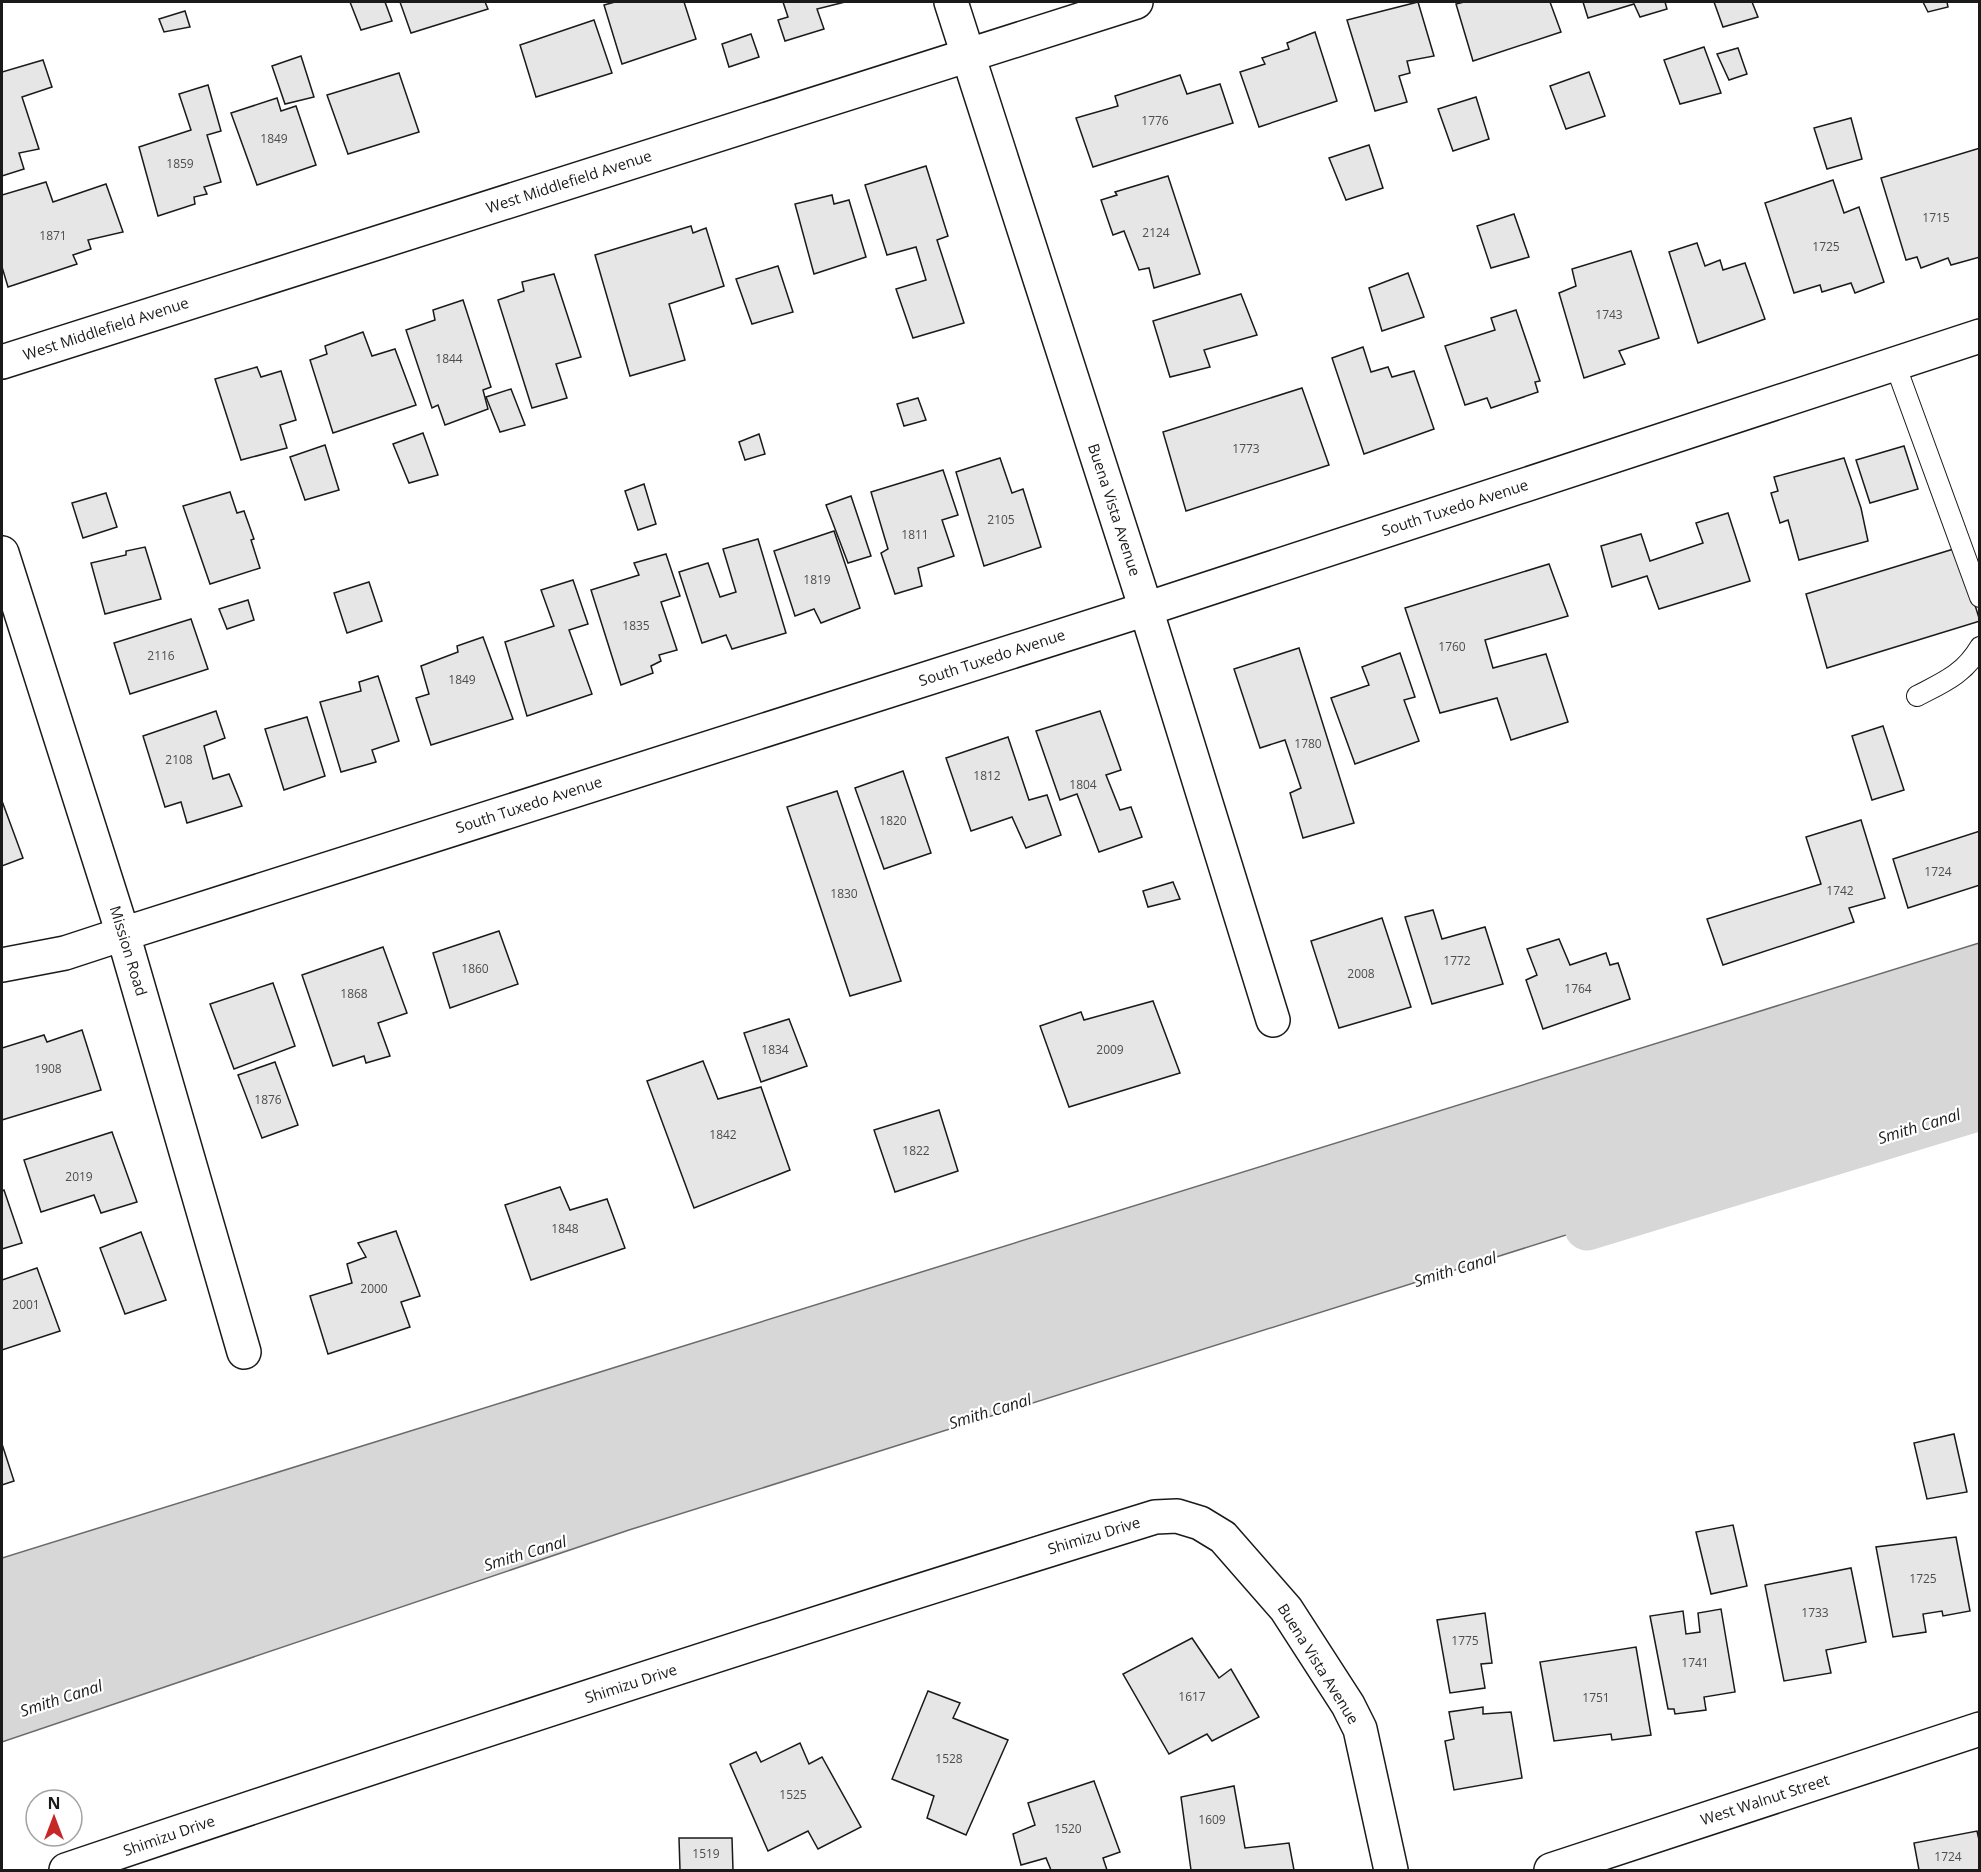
<svg xmlns="http://www.w3.org/2000/svg" width="1981" height="1872" viewBox="0 0 1981 1872" font-family="'Open Sans',sans-serif">
<rect width="100%" height="100%" fill="#fff"/>
<polygon fill="#d7d7d7" stroke="#6a6a6a" stroke-width="1.5" points="1979,943 1979,1105 629,1530 2,1742 2,1558"/>
<g fill="none" stroke-linecap="round" stroke-linejoin="round">
<polyline stroke="#d7d7d7" stroke-width="45" points="1587,1228 1980,1108"/>
</g>
<g fill="#e6e6e6" stroke="#1a1a1a" stroke-width="1.5">
<polygon points="350,2 385,2 392,21 361,30"/>
<polygon points="400,2 485,2 488,9 411,33"/>
<polygon points="615,2 684,2 696,39 622,64 604,5"/>
<polygon points="783,2 845,2 817,9 824,29 785,41 778,20 788,17"/>
<polygon points="1418,2 1434,56 1407,61 1410,73 1399,76 1407,102 1375,111 1347,20"/>
<polygon points="1464,2 1550,2 1561,32 1473,61 1456,4"/>
<polygon points="1583,2 1665,2 1667,9 1640,17 1634,4 1588,18"/>
<polygon points="1714,2 1752,2 1758,17 1723,27"/>
<polygon points="1923,2 1947,2 1948,7 1928,12"/>
<polygon points="185,11 190,27 164,32 159,19"/>
<polygon points="594,20 612,73 536,97 520,45"/>
<polygon points="1315,32 1337,101 1259,127 1240,72 1265,64 1262,58 1289,49 1287,43"/>
<polygon points="751,34 759,57 729,67 722,44"/>
<polygon points="1704,47 1721,93 1680,104 1664,60"/>
<polygon points="1738,48 1747,74 1729,80 1717,54"/>
<polygon points="301,56 314,97 285,104 272,66"/>
<polygon points="43,60 52,87 22,97 39,149 19,153 24,169 2,176 2,72"/>
<polygon points="1589,72 1605,116 1566,129 1550,86"/>
<polygon points="399,73 419,132 348,154 327,95"/>
<polygon points="1180,75 1187,94 1220,84 1233,123 1093,167 1076,118 1118,106 1115,96"/>
<polygon points="208,85 221,131 207,135 221,182 204,187 207,194 194,197 195,204 158,216 139,147 191,130 179,94"/>
<polygon points="1476,97 1489,139 1453,151 1438,109"/>
<polygon points="277,98 281,111 296,106 316,165 257,185 231,113"/>
<polygon points="1851,118 1862,159 1827,169 1814,128"/>
<polygon points="1369,145 1383,188 1346,200 1329,158"/>
<polygon points="1980,148 1980,257 1951,265 1948,258 1921,268 1917,257 1906,260 1881,178"/>
<polygon points="926,166 948,236 937,240 964,323 913,338 896,289 926,280 916,247 887,255 865,185"/>
<polygon points="1168,176 1200,274 1154,288 1149,268 1139,270 1124,231 1113,235 1101,200 1117,195 1115,192"/>
<polygon points="1833,180 1844,213 1859,207 1884,282 1855,293 1851,283 1822,292 1820,285 1794,293 1765,203"/>
<polygon points="46,182 53,202 106,184 123,232 88,240 91,249 73,255 77,264 8,287 2,267 2,195"/>
<polygon points="832,195 834,204 849,200 866,257 814,274 795,204"/>
<polygon points="1514,214 1529,257 1491,268 1477,226"/>
<polygon points="691,226 693,233 706,228 724,286 669,304 685,360 630,376 595,255"/>
<polygon points="1697,243 1705,266 1720,260 1723,270 1745,263 1765,319 1698,343 1669,252"/>
<polygon points="1631,251 1659,338 1619,351 1625,364 1584,378 1559,293 1576,286 1572,269"/>
<polygon points="778,266 793,312 752,324 736,279"/>
<polygon points="1408,273 1424,317 1382,331 1369,288"/>
<polygon points="554,274 581,357 556,364 567,398 532,408 498,300 524,291 522,282"/>
<polygon points="1241,294 1257,335 1204,350 1210,367 1170,377 1153,321"/>
<polygon points="463,300 491,387 483,390 488,409 445,425 438,405 432,408 406,330 435,320 433,310"/>
<polygon points="1516,310 1540,381 1535,382 1538,392 1491,408 1487,398 1465,405 1445,346 1495,330 1491,318"/>
<polygon points="363,332 372,356 395,349 416,405 333,433 310,360 327,354 325,346"/>
<polygon points="1363,347 1371,372 1388,367 1392,377 1414,371 1434,429 1364,454 1332,358"/>
<polygon points="257,367 261,377 281,371 296,420 280,425 287,448 241,460 215,379"/>
<polygon points="1302,388 1329,465 1186,511 1163,432"/>
<polygon points="511,389 525,425 500,432 486,397"/>
<polygon points="918,398 926,420 904,426 897,404"/>
<polygon points="423,433 438,475 409,483 393,444"/>
<polygon points="759,434 765,454 745,460 739,442"/>
<polygon points="325,445 339,490 305,500 290,457"/>
<polygon points="1904,446 1918,489 1870,503 1856,460"/>
<polygon points="1000,458 1012,493 1023,489 1041,547 984,566 956,472"/>
<polygon points="1844,458 1861,508 1868,541 1799,560 1788,520 1780,523 1771,493 1778,491 1774,477"/>
<polygon points="943,470 958,515 942,520 954,556 918,568 922,586 895,594 881,553 888,549 871,492"/>
<polygon points="644,484 656,524 638,530 625,491"/>
<polygon points="230,492 237,513 244,511 254,539 251,540 260,568 210,584 183,506"/>
<polygon points="106,493 117,527 83,538 72,503"/>
<polygon points="851,496 871,556 848,563 826,505"/>
<polygon points="1728,513 1750,581 1659,609 1647,576 1612,587 1601,546 1641,534 1650,561 1703,543 1696,523"/>
<polygon points="834,531 860,608 821,623 814,609 795,616 774,551"/>
<polygon points="758,539 786,633 732,649 726,635 702,643 679,572 708,563 720,597 736,592 723,549"/>
<polygon points="145,547 161,599 105,614 91,563 126,555 126,551"/>
<polygon points="1957,548 1980,621 1827,668 1806,594"/>
<polygon points="666,554 680,596 661,602 677,650 659,655 661,661 651,666 653,673 621,685 591,590 639,575 634,563"/>
<polygon points="1549,564 1568,616 1485,640 1493,668 1546,654 1568,722 1511,740 1497,698 1440,713 1405,608"/>
<polygon points="573,580 588,624 569,630 592,694 527,716 505,642 554,626 541,590"/>
<polygon points="369,582 382,621 347,633 334,593"/>
<polygon points="248,600 254,620 227,629 219,609"/>
<polygon points="191,619 208,669 130,694 114,643"/>
<polygon points="483,637 513,719 431,745 416,698 429,694 421,666 458,652 457,646"/>
<polygon points="1299,648 1354,823 1303,838 1290,793 1301,788 1285,740 1260,748 1234,669"/>
<polygon points="1400,653 1415,697 1404,700 1419,741 1355,764 1331,698 1369,685 1362,667"/>
<polygon points="378,676 399,741 372,750 376,762 341,772 320,702 361,691 359,682"/>
<polygon points="216,711 225,738 204,746 213,779 229,774 242,806 187,823 181,802 165,807 143,736"/>
<polygon points="1100,711 1121,770 1106,775 1120,810 1131,807 1142,837 1099,852 1077,794 1060,800 1036,731"/>
<polygon points="307,717 325,776 284,790 265,729"/>
<polygon points="1883,726 1904,790 1872,800 1852,736"/>
<polygon points="1008,737 1029,800 1047,795 1061,835 1026,848 1012,817 971,831 946,758"/>
<polygon points="903,771 931,853 884,869 855,788"/>
<polygon points="837,791 901,981 850,996 787,807"/>
<polygon points="2,801 23,858 2,866"/>
<polygon points="1861,820 1885,898 1849,908 1854,922 1723,965 1707,919 1821,884 1806,837"/>
<polygon points="1980,831 1980,885 1908,908 1893,859"/>
<polygon points="1173,882 1180,899 1148,907 1143,891"/>
<polygon points="1433,910 1442,939 1485,927 1503,984 1432,1004 1405,917"/>
<polygon points="1382,918 1411,1007 1339,1028 1311,941"/>
<polygon points="499,931 518,984 450,1008 433,953"/>
<polygon points="1559,939 1570,965 1606,953 1610,965 1618,963 1630,999 1543,1029 1526,980 1537,975 1527,949"/>
<polygon points="383,947 407,1013 378,1023 390,1056 366,1063 364,1056 333,1066 302,975"/>
<polygon points="273,983 295,1046 234,1069 210,1004"/>
<polygon points="1153,1001 1180,1073 1069,1107 1040,1026 1081,1012 1084,1020"/>
<polygon points="789,1019 807,1066 761,1082 744,1033"/>
<polygon points="82,1030 101,1090 2,1120 2,1048 44,1035 47,1042"/>
<polygon points="703,1061 718,1099 761,1087 790,1170 694,1208 647,1081"/>
<polygon points="275,1062 298,1125 262,1138 238,1075"/>
<polygon points="939,1110 958,1171 895,1192 874,1130"/>
<polygon points="112,1132 137,1202 101,1213 94,1195 41,1212 24,1160"/>
<polygon points="560,1187 570,1210 607,1199 625,1248 531,1280 505,1205"/>
<polygon points="4,1190 22,1243 2,1249 2,1191"/>
<polygon points="396,1231 420,1296 401,1302 410,1327 328,1354 310,1296 352,1283 347,1264 366,1257 358,1243"/>
<polygon points="141,1232 166,1300 125,1314 100,1248"/>
<polygon points="37,1268 60,1331 2,1350 2,1280"/>
<polygon points="1954,1434 1967,1492 1927,1499 1914,1443"/>
<polygon points="2,1444 14,1481 2,1485"/>
<polygon points="1733,1525 1747,1586 1711,1594 1696,1532"/>
<polygon points="1956,1537 1970,1611 1943,1616 1942,1611 1923,1614 1926,1632 1893,1637 1876,1547"/>
<polygon points="1851,1568 1866,1642 1826,1650 1831,1673 1784,1681 1765,1585"/>
<polygon points="1721,1609 1735,1692 1704,1697 1706,1710 1675,1714 1674,1709 1668,1709 1650,1616 1683,1611 1686,1634 1700,1632 1698,1613"/>
<polygon points="1485,1613 1492,1663 1481,1664 1485,1688 1450,1693 1437,1620"/>
<polygon points="1192,1638 1219,1678 1231,1669 1259,1717 1212,1741 1207,1734 1169,1754 1123,1674"/>
<polygon points="1636,1647 1651,1735 1612,1740 1611,1734 1554,1741 1540,1662"/>
<polygon points="928,1691 960,1703 953,1718 1008,1740 966,1835 927,1818 934,1796 892,1779"/>
<polygon points="1483,1707 1483,1714 1511,1712 1522,1778 1454,1790 1445,1741 1454,1739 1449,1712"/>
<polygon points="800,1743 809,1764 822,1757 861,1827 818,1849 808,1831 768,1851 730,1764 756,1752 761,1762"/>
<polygon points="1094,1781 1120,1852 1103,1858 1107,1870 1051,1870 1046,1858 1021,1865 1013,1834 1035,1825 1028,1803"/>
<polygon points="1234,1786 1245,1848 1289,1843 1294,1870 1191,1870 1181,1797"/>
<polygon points="1977,1831 1980,1844 1980,1870 1919,1870 1914,1843"/>
<polygon points="679,1838 732,1838 733,1870 680,1870"/>
</g>
<g fill="none" stroke-linecap="round" stroke-linejoin="round">
<g stroke="#1a1a1a" stroke-width="22">
<g id="service">
<polyline points="1895,364 1980,597"/>
<path d="M1917 696C1944 682 1964 674 1980 647"/>
</g>
</g>
<g stroke="#1a1a1a" stroke-width="36">
<g id="minor">
<polyline points="951,2 1146,609 1273,1020"/>
<polyline points="2,362 1136,2"/>
<polyline points="2,553 123,934 244,1352"/>
<polyline points="2,965 65,953 123,934 1146,609 1980,336"/>
<path d="M66 1870C427 1748 790 1630 1155 1517L1177 1516 1200 1523 1223 1537 1286 1609 1348 1705 1360 1729 1391 1870"/>
<polyline points="1551,1870 1980,1729"/>
</g>
</g>
<use href="#service" stroke="#fff" stroke-width="20"/>
<use href="#minor" stroke="#fff" stroke-width="33"/>
</g>
<g text-anchor="middle" stroke-width="4.5" stroke-linejoin="round" paint-order="stroke">
<g font-size="12" fill="#4d4d4d">
<text x="1155" y="125">1776</text>
<text x="274" y="143">1849</text>
<text x="180" y="168">1859</text>
<text x="1936" y="222">1715</text>
<text x="1156" y="237">2124</text>
<text x="53" y="240">1871</text>
<text x="1826" y="251">1725</text>
<text x="1609" y="319">1743</text>
<text x="449" y="363">1844</text>
<text x="1246" y="453">1773</text>
<text x="1001" y="524">2105</text>
<text x="915" y="539">1811</text>
<text x="817" y="584">1819</text>
<text x="636" y="630">1835</text>
<text x="1452" y="651">1760</text>
<text x="161" y="660">2116</text>
<text x="462" y="684">1849</text>
<text x="1308" y="748">1780</text>
<text x="179" y="764">2108</text>
<text x="987" y="780">1812</text>
<text x="1083" y="789">1804</text>
<text x="893" y="825">1820</text>
<text x="1938" y="876">1724</text>
<text x="1840" y="895">1742</text>
<text x="844" y="898">1830</text>
<text x="1457" y="965">1772</text>
<text x="475" y="973">1860</text>
<text x="1361" y="978">2008</text>
<text x="1578" y="993">1764</text>
<text x="354" y="998">1868</text>
<text x="775" y="1054">1834</text>
<text x="1110" y="1054">2009</text>
<text x="48" y="1073">1908</text>
<text x="268" y="1104">1876</text>
<text x="723" y="1139">1842</text>
<text x="916" y="1155">1822</text>
<text x="79" y="1181">2019</text>
<text x="565" y="1233">1848</text>
<text x="374" y="1293">2000</text>
<text x="26" y="1309">2001</text>
<text x="1923" y="1583">1725</text>
<text x="1815" y="1617">1733</text>
<text x="1465" y="1645">1775</text>
<text x="1695" y="1667">1741</text>
<text x="1192" y="1701">1617</text>
<text x="1596" y="1702">1751</text>
<text x="949" y="1763">1528</text>
<text x="793" y="1799">1525</text>
<text x="1212" y="1824">1609</text>
<text x="1068" y="1833">1520</text>
<text x="706" y="1858">1519</text>
<text x="1948" y="1861">1724</text>
</g>
<g font-size="15" fill="#1a1a1a" stroke="#fff">
<text transform="translate(569 182) rotate(-18)" y="5">West Middlefield Avenue</text>
<text transform="translate(106 329) rotate(-18)" y="5">West Middlefield Avenue</text>
<text transform="translate(1455 508) rotate(-18)" y="5">South Tuxedo Avenue</text>
<text transform="translate(1114 510) rotate(72)" y="5">Buena Vista Avenue</text>
<text transform="translate(992 658) rotate(-18)" y="5">South Tuxedo Avenue</text>
<text transform="translate(529 805) rotate(-18)" y="5">South Tuxedo Avenue</text>
<text transform="translate(128 951) rotate(73)" y="5">Mission Road</text>
<text transform="translate(1094 1536) rotate(-17)" y="5">Shimizu Drive</text>
<text transform="translate(1318 1664) rotate(58)" y="5">Buena Vista Avenue</text>
<text transform="translate(631 1684) rotate(-18)" y="5">Shimizu Drive</text>
<text transform="translate(1765 1800) rotate(-18)" y="5">West Walnut Street</text>
<text transform="translate(169 1836) rotate(-19)" y="5">Shimizu Drive</text>
</g>
<g font-size="16" font-style="italic" fill="#1a1a1a" stroke="#fff">
<text transform="translate(1919 1126) rotate(-17)" y="6">Smith Canal</text>
<text transform="translate(1455 1269) rotate(-17)" y="6">Smith Canal</text>
<text transform="translate(990 1411) rotate(-17)" y="6">Smith Canal</text>
<text transform="translate(525 1553) rotate(-17)" y="6">Smith Canal</text>
<text transform="translate(61 1698) rotate(-18)" y="6">Smith Canal</text>
</g>
</g>
<rect width="1981" height="1872" fill="none" stroke="#1a1a1a" stroke-width="6"/>
<g transform="translate(54 1818)"><circle r="28" fill="#ffffff" stroke="#a3a3a3" stroke-width="1.5"/>
<path d="M0-4.5L10 22L0 15L-10 22Z" fill="#c62828"/>
<text y="-9" font-size="16" font-weight="bold" text-anchor="middle" fill="#1a1a1a">N</text>
</g>
</svg>
